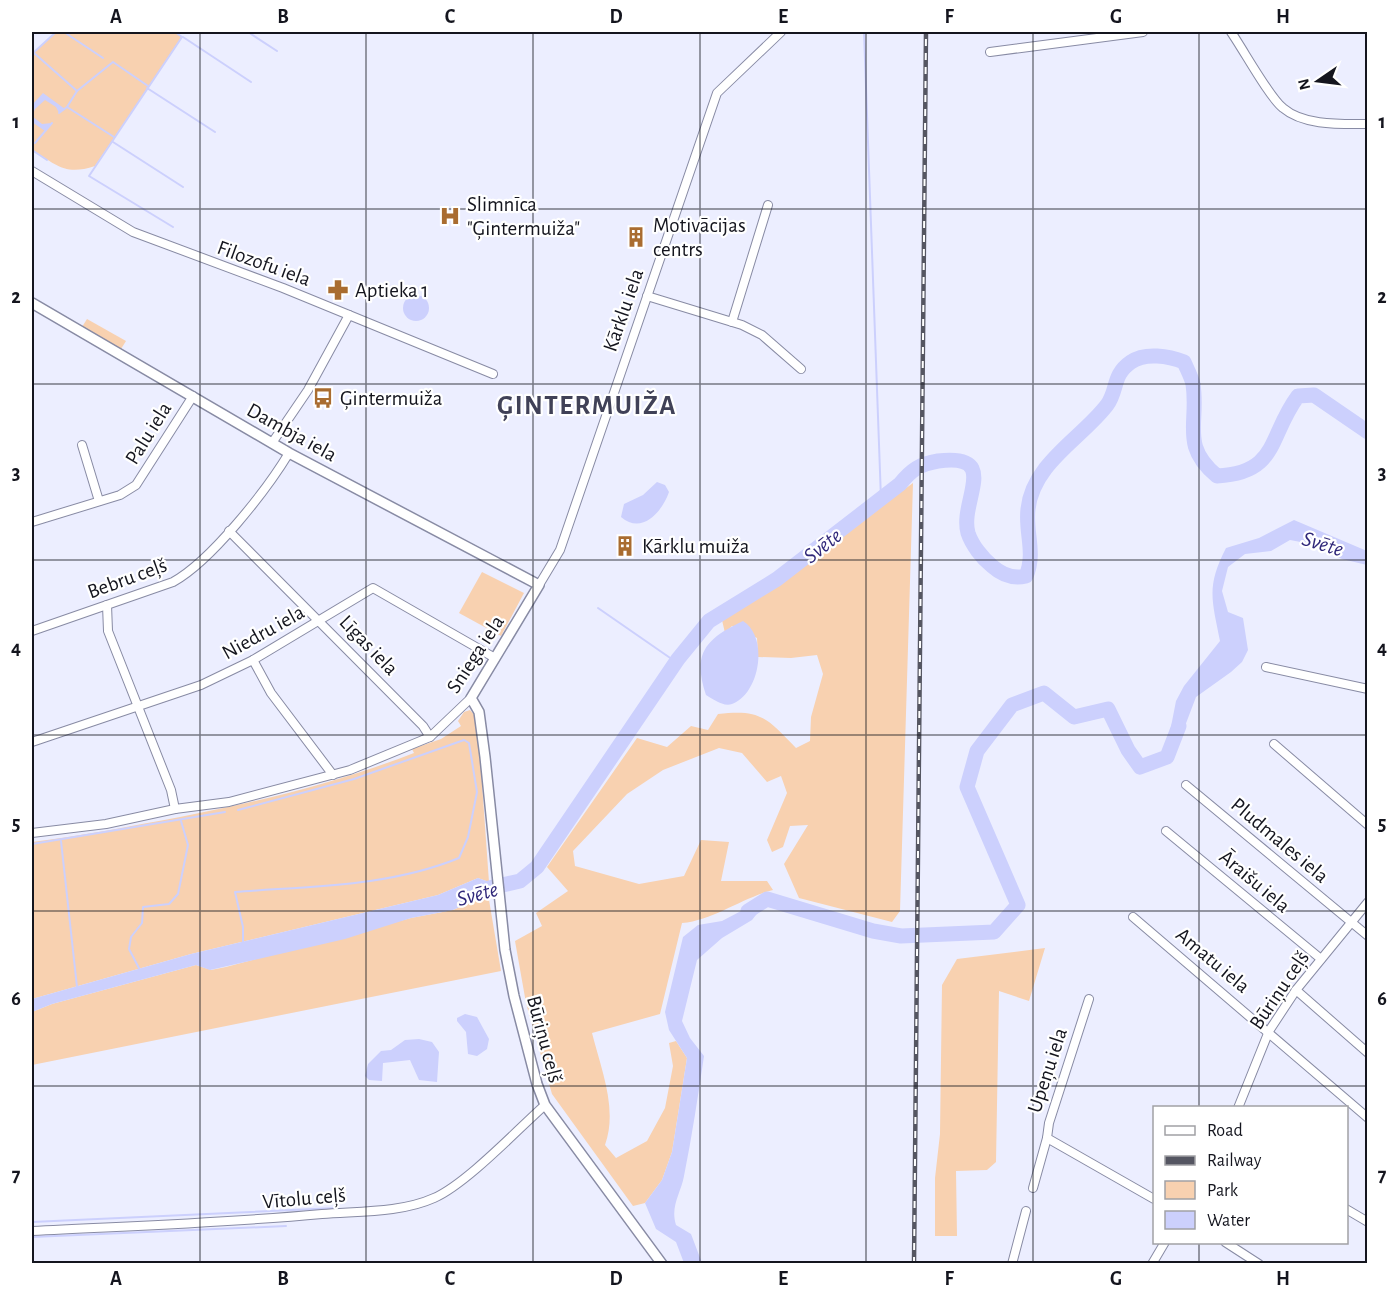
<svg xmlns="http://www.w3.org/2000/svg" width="1399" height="1295" viewBox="0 0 1399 1295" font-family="'Alegreya Sans',sans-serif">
<rect width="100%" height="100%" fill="#eceeff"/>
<g fill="#f8d1b0">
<path d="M56 32H175L182 37 95 166C65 176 57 165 32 150V54Z"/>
<polygon points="87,319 126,341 121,349 82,327"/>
<path d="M913 483 900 911 892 922 799 898 784 864 808 825 790 826 783 847 772 852 767 840 787 793 781 776 767 782 742 753 719 748 663 770 627 794 573 851 575 866 639 884 684 876 701 840 729 842 721 881H767L773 890C741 898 714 920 682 923L660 1014 592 1033C601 1069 618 1109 605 1145L616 1158 647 1141 665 1108 673 1066 669 1043 676 1041 687 1058 672 1152 662 1180 645 1203 633 1206 552 1094 526 1003 515 941 542 926 536 913 568 891 547 867 637 738 667 747 691 726 708 730 718 714C761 709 767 718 796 748L810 741 811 717 823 674 817 655 791 658 758 657 757 638 732 626 725 633 722 620 752 602Z"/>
<polygon points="482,572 524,593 501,636 459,613"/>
<path d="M470 710 476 717 479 742 489 882 478 878 438 895 191 954 32 999V842C82 836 131 826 180 817 262 801 336 783 414 753L412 749 441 739 461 726 458 721 464 712Z"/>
<polygon points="488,894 501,971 32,1065 32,1012 52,1004 196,965 211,970 226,967 411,918 453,910"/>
<polygon points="1045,948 1029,1001 999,991 996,1162 987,1170 956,1171 957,1236 935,1236 935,1178 940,1134 942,985 957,959"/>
</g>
<g fill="#ccd0fd">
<polygon points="43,93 65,109 59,113 56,107 45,100 35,109 32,116 42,124 52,123 45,131 32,122 32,105"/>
<circle cx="416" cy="308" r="13"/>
<path d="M657 482 665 485 669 492C662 512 642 535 621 517L624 504 643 495Z"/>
<path d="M1294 520 1367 551V565L1342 559 1306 543 1290 540 1271 551 1245 554 1228 567 1222 591 1228 612 1243 618 1248 650 1242 662 1231 672 1196 697 1177 747 1168 742 1176 701 1184 686 1220 641C1212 600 1206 587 1226 548L1259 538Z"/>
<path d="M743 621C769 637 760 694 732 704 723 707 713 699 706 695 692 654 705 639 743 621Z"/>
<polygon points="478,878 489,882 491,890 488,894 453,910 411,918 345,939 210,970 196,965 52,1004 32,1012 32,999 191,954 438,895"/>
<path d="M762 900 767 901 752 920 722 938 697 960 682 1021 690 1038 704 1056C698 1096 692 1136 684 1176 681 1193 670 1206 676 1225L691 1234 702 1263H684L676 1242 656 1229 645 1203 662 1180 672 1152 687 1058 669 1030 665 1012 683 937 698 925 722 921Z"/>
<polygon points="465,1014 477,1017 489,1039 487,1049 477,1056 468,1054 466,1032 457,1021 457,1018"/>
<polygon points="419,1039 432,1042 439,1052 437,1082 419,1080 410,1060 383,1063 382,1081 369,1080 365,1076 368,1064 381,1051 391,1050 405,1040"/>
</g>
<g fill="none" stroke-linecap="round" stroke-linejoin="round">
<g stroke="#ccd0fd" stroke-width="2">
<polyline points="64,32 103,58"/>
<polyline points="248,32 277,51"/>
<polyline points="864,32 881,499"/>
<polyline points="183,37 251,82"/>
<polyline points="34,53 77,91"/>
<polyline points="32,54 56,32"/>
<polyline points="147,88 215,132"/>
<polyline points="67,107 114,137"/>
<polyline points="59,113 67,107 77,91 113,62 148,86"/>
<polyline points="113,142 183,187"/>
<polyline points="35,143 52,123"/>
<polyline points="32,150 47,160"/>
<polyline points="173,227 89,176 182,37 175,32"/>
<polyline points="598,608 676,662"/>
<path d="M238 810 354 779 464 740 469 743 477 792 468 837 459 858C388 887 311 886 235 892L243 927V946"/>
<polyline points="61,841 77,987"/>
<polyline points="32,844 225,812"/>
<polyline points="141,972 129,949 131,937 142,923 143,907 169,904 178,894 188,845 181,821"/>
<polyline points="32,1222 337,1208"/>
<polyline points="32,1237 286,1226"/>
</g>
<g stroke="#ccd0fd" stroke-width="15">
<path d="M472 892 520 881 537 867 678 659 709 621 777 579 900 484C911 470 920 464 938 461 1002 453 959 501 968 533 972 545 982 558 992 566 1002 575 1013 579 1026 576 1036 553 1025 532 1028 509 1033 463 1082 438 1107 405 1118 390 1112 375 1131 362 1145 352 1169 356 1184 362 1187 369 1191 376 1193 384 1199 424 1180 445 1217 476 1279 473 1268 436 1298 396L1314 395 1368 432"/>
<polyline points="748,911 767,899 873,931 901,936 994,932 1018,905 967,787 977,751 1012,705 1044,693 1074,717 1108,709 1128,750 1140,767 1167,757 1179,726"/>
</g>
<g stroke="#888ba4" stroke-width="10">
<g id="minor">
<path d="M1231 32C1243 49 1269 97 1283 108 1304 126 1341 124 1368 124"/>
<polyline points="990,52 1143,32"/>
<polyline points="32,171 133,232 283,288 493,374"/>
<polyline points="647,296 742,325 762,335 801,369"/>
<polyline points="732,322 768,205"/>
<polyline points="272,443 308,390 349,315"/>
<polyline points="82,445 99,501"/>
<polyline points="32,522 120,495 136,485 193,396"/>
<polyline points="229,531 423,726 430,737"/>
<polyline points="539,585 560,550 717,93 781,32"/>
<polyline points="107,605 108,631 171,790 175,809"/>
<path d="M32 631 173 582C211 561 266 491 289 453"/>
<polyline points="253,660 271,693 333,775"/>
<polyline points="1266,667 1368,689"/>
<polyline points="32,742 201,685 253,660 373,588 495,658"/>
<polyline points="1274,744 1368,825"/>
<polyline points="1186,785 1368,936"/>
<polyline points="1166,831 1321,959"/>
<polyline points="32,833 106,824 175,809 229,802 350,770 430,737 471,698"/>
<polyline points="1133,917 1368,1118"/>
<polyline points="1296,990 1368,1053"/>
<polyline points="1089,999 1049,1123 1047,1138 1154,1199"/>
<polyline points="1238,1108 1269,1031 1296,990 1368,902"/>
<polyline points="1033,1188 1047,1138"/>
<polyline points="1346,1209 1368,1222"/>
<path d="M32 1231C128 1226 225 1223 322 1214 357 1211 401 1213 434 1198 466 1184 517 1130 545 1105"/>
<polyline points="1225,1242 1259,1264"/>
<polyline points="1012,1264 1026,1211"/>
<polyline points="1152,1264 1165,1242"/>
</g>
</g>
<g stroke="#888ba4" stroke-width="12">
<polyline id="tertiary" points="32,303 289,453 539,585 471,698 479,712 485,757 505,950 514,996 537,1084 545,1105 662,1264"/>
</g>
<use href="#minor" stroke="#fff" stroke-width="8"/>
<use href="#tertiary" stroke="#fff" stroke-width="9"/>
<g stroke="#555662" stroke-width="4.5">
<polyline id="rail" points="914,1264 926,32"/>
</g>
<use href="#rail" stroke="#fff" stroke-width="2" stroke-dasharray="7" stroke-linecap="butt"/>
</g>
<path fill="none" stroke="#14151e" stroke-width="1.5" stroke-opacity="0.55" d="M200 32V1264M366 32V1264M533 32V1264M700 32V1264M866 32V1264M1033 32V1264M1199 32V1108M32 209H1368M32 384H1368M32 560H1368M32 735H1368M32 911H1368M32 1086H1368M1199 1242V1264"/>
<defs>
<g id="hospital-bare" transform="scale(1.62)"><path d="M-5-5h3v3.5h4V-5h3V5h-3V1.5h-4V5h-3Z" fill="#a96c30" stroke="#fff" stroke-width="2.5" paint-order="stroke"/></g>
<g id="building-bare" transform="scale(1.62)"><path d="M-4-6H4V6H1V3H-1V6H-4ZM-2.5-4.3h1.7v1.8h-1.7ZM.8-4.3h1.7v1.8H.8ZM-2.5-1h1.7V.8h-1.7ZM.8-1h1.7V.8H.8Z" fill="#a96c30" stroke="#fff" stroke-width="2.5" paint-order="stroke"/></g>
<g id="pharmacy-bare" transform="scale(1.62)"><path d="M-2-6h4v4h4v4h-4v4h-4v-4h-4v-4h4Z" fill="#a96c30" stroke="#fff" stroke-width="2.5" paint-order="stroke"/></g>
<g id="bus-bare" transform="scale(1.62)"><path d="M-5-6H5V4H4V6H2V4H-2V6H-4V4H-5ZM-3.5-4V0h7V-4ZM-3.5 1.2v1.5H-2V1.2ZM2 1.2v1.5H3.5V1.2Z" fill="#a96c30" stroke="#fff" stroke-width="2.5" paint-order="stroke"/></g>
</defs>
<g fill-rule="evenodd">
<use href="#hospital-bare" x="450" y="216"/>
<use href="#building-bare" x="636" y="237"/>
<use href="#pharmacy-bare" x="338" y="290"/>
<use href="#bus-bare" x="323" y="398"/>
<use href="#building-bare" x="625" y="546"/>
</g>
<g text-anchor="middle" stroke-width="4.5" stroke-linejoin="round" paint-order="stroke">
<g font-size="21" fill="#14151e" stroke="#fff" text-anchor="start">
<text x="467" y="211">Slimnīca<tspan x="467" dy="24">"Ģintermuiža"</tspan></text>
<text x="653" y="232">Motivācijas<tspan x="653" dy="24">centrs</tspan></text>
<text x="355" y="297">Aptieka 1</text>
<text x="340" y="405">Ģintermuiža</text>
<text x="642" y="553">Kārklu muiža</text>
</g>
<g font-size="21" fill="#14151e" stroke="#fff">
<text transform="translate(264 263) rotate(20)" y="7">Filozofu iela</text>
<text transform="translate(623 310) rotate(-71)" y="7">Kārklu iela</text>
<text transform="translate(292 432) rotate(29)" y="7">Dambja iela</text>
<text transform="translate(148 433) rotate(-58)" y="7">Palu iela</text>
<text transform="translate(127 578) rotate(-20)" y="7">Bebru ceļš</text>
<text transform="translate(263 632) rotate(-29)" y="7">Niedru iela</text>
<text transform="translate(369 645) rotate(46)" y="7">Līgas iela</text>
<text transform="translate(475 654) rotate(-57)" y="7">Sniega iela</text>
<text transform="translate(1280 840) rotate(40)" y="7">Pludmales iela</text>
<text transform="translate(1255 881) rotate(40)" y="7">Āraišu iela</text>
<text transform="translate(1213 960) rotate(40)" y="7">Amatu iela</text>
<text transform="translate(1279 990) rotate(-56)" y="7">Būriņu ceļš</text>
<text transform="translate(545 1039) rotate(75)" y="7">Būriņu ceļš</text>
<text transform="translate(1047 1070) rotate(-72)" y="7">Upeņu iela</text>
<text transform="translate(304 1198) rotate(-5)" y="7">Vītolu ceļš</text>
</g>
<g font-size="22" font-style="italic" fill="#30287a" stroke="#fff">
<text transform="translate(1323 543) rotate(17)" y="8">Svēte</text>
<text transform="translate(822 545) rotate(-38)" y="8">Svēte</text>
<text transform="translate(477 893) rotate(-15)" y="8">Svēte</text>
</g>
<g font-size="27" font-weight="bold" letter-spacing="1.5" fill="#404157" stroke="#fff">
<text x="587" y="414">ĢINTERMUIŽA</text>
</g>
</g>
<rect width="1399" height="1295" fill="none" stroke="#ffffff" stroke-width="66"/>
<rect x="1153" y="1106" width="195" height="138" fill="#ffffff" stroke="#a1a1a5" stroke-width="1.5"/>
<rect x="1165" y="1126" width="30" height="9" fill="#ffffff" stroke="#a1a1a5" stroke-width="1.5"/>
<text x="1207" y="1136" font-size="18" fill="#14151e">Road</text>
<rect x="1165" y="1156" width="30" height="9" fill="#555662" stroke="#a1a1a5" stroke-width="1.5"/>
<text x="1207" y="1166" font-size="18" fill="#14151e">Railway</text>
<rect x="1165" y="1181" width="30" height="18" fill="#f8d1b0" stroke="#a1a1a5" stroke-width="1.5"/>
<text x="1207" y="1196" font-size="18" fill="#14151e">Park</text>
<rect x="1165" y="1211" width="30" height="18" fill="#ccd0fd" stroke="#a1a1a5" stroke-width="1.5"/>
<text x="1207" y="1226" font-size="18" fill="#14151e">Water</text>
<g transform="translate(1318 81) rotate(256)" stroke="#ffffff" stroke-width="4.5" paint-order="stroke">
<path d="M0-4.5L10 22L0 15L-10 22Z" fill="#14151e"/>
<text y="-9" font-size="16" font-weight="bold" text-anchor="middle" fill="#14151e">N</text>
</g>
<rect x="33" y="33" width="1333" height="1229" fill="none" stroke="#14151e" stroke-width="2"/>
<g font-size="20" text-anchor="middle" font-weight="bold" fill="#14151e">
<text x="116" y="23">A</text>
<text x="283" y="23">B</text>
<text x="450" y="23">C</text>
<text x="616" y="23">D</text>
<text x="783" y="23">E</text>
<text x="949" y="23">F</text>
<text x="1116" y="23">G</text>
<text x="1283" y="23">H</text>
<text x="16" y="128">1</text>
<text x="1382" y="128">1</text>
<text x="16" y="303">2</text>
<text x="1382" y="303">2</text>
<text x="16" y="479">3</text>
<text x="1382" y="479">3</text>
<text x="16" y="654">4</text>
<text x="1382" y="654">4</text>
<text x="16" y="830">5</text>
<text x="1382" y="830">5</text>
<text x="16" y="1005">6</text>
<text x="1382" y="1005">6</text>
<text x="16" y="1181">7</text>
<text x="1382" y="1181">7</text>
<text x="116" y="1285">A</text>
<text x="283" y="1285">B</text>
<text x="450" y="1285">C</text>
<text x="616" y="1285">D</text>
<text x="783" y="1285">E</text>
<text x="949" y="1285">F</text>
<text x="1116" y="1285">G</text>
<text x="1283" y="1285">H</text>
</g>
</svg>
